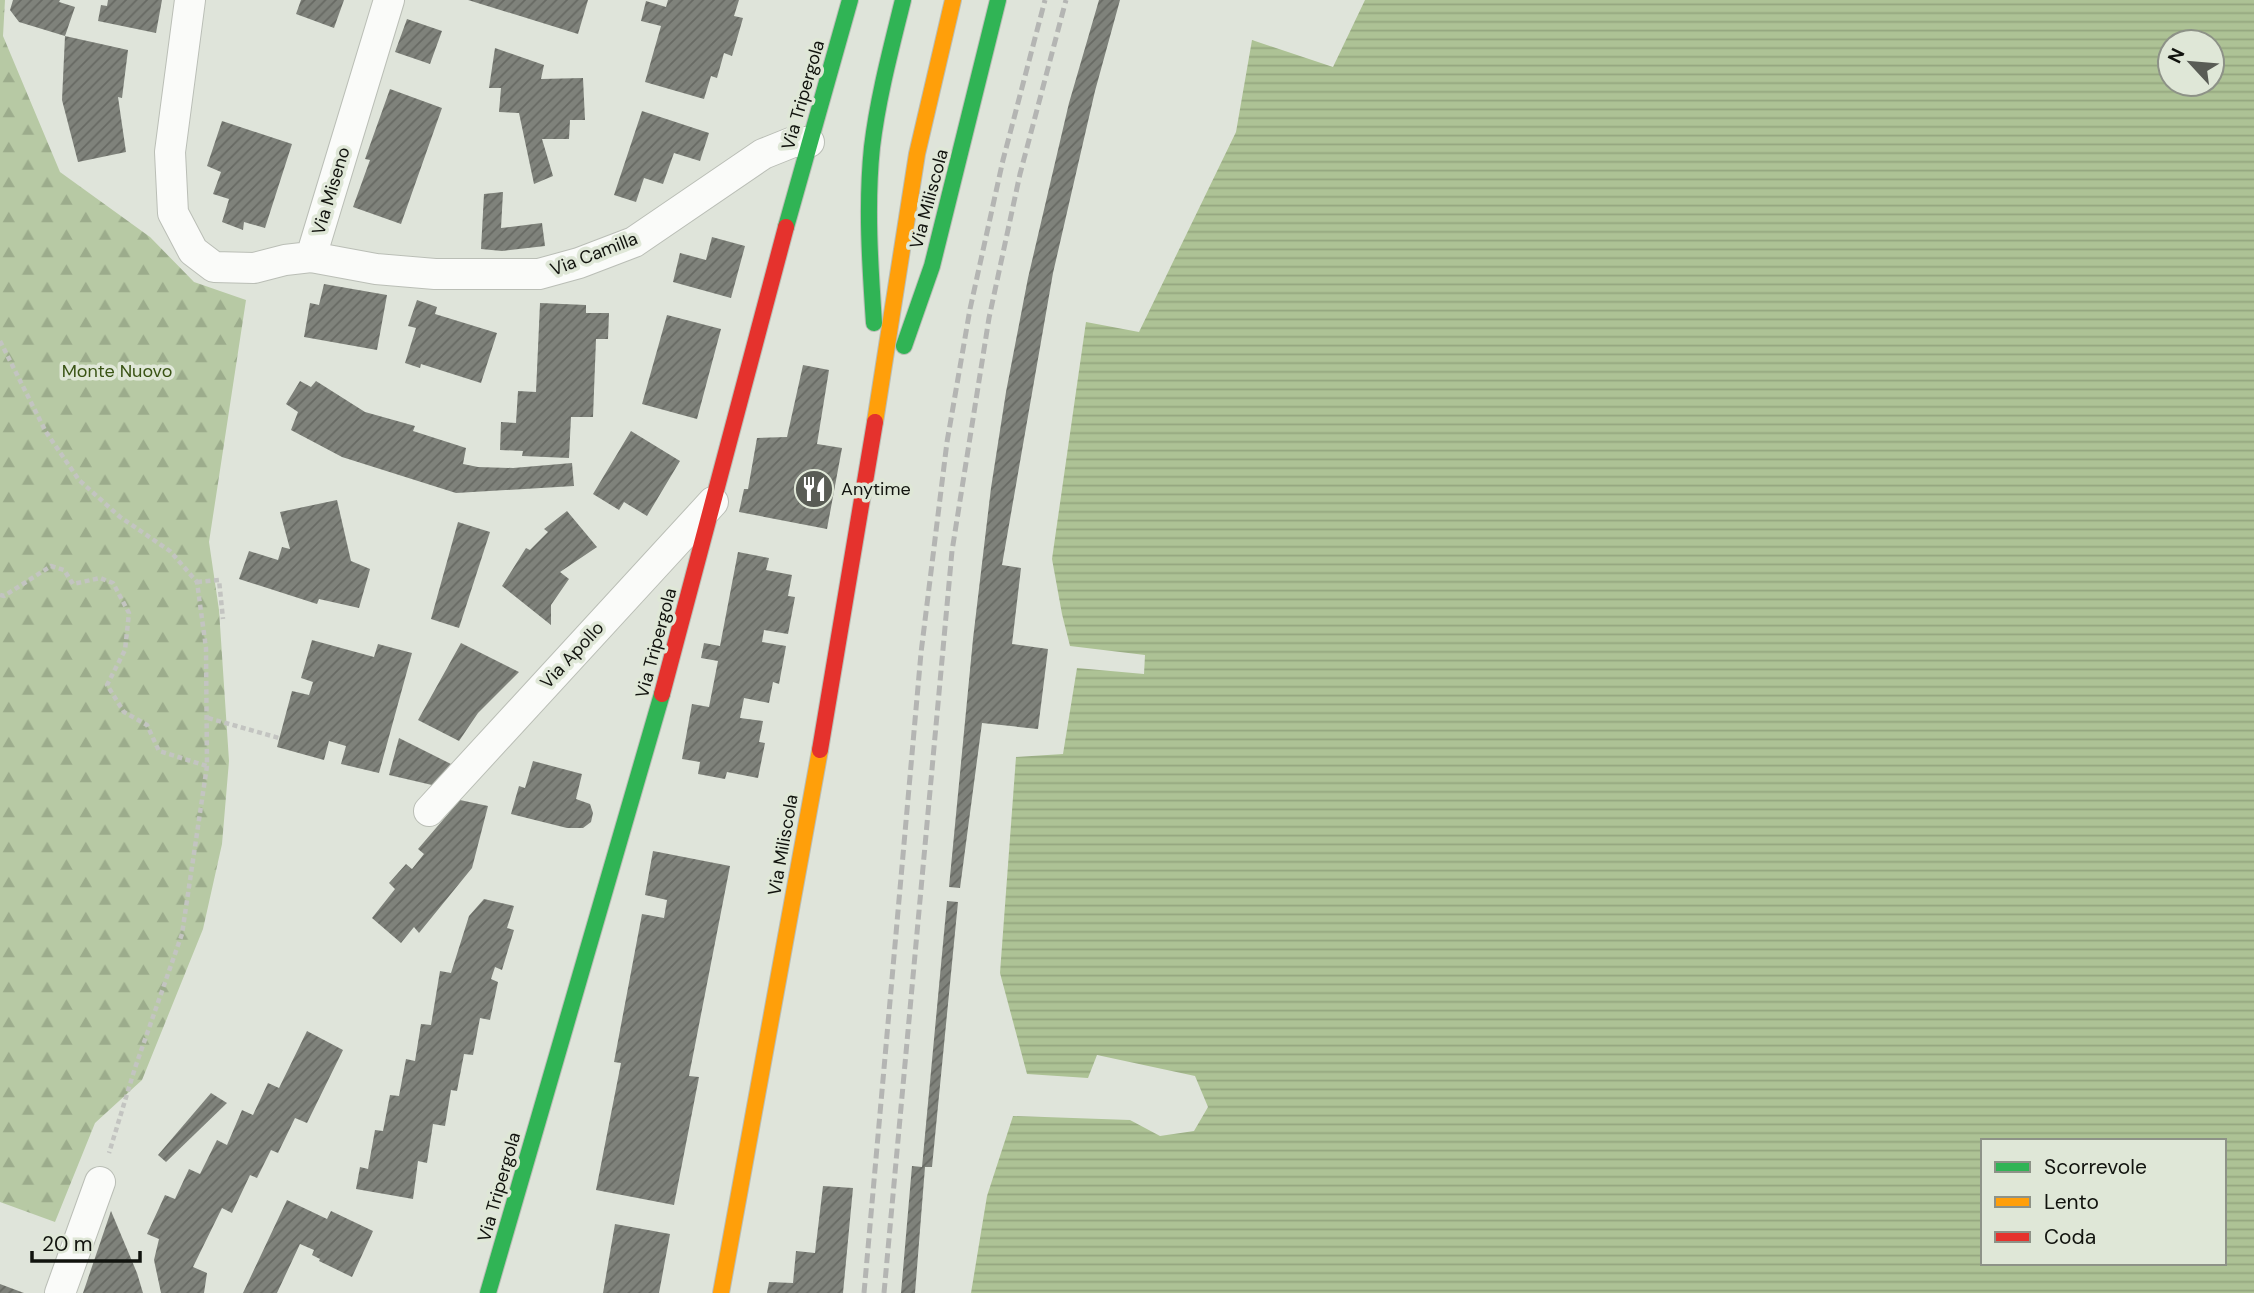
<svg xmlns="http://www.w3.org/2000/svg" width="2254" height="1293" viewBox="0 0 2254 1293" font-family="'DM Sans',sans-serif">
<defs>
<pattern id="forest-firs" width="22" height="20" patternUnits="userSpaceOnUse" patternTransform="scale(1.75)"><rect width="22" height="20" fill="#b7c9a4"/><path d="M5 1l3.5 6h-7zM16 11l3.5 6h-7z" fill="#9cac8c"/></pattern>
<pattern id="water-rules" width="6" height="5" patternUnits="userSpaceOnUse" patternTransform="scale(1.75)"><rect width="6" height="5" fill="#adc295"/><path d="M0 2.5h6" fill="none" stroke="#94a67f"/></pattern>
<pattern id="building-hatch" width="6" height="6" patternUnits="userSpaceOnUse" patternTransform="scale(1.75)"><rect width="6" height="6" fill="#7f827b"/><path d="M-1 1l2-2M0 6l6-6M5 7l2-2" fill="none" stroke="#676963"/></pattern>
</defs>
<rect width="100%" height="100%" fill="#dfe4da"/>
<polygon fill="url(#forest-firs)" points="0,0 5,0 3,36 60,172 150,237 194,282 246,300 209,542 219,610 229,761 222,844 203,929 142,1080 95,1123 55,1222 0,1202"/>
<path fill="url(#water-rules)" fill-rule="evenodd" d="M1365 0H2254V1293H971L987 1196 1013 1116 1130 1120 1160 1136 1194 1131 1208 1107 1195 1076 1097 1055 1088 1078 1027 1074 1000 973 1016 757 1063 754 1077 668 1144 674 1145 655 1070 646 1062 614 1052 559 1086 322 1139 332 1236 132 1252 40 1333 67ZM2170 42H2212V84H2170ZM1983 1141H2224V1263H1983Z"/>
<g fill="url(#building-hatch)">
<polygon points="13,0 60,0 59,2 75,7 65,36 19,22 10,10"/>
<polygon points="108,0 162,0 156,33 98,21 101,5 107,6"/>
<polygon points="301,0 344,0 334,28 296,14"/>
<polygon points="468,0 588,0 578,34"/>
<polygon points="668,0 739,0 734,16 743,18 732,56 724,53 717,78 711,76 704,99 645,82 661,26 641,21 646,1 666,7"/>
<polygon points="1099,0 1120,0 1095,91 1053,273 1002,565 1021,568 1012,644 1048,649 1038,729 982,723 960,888 949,887 973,639 991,488 1006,392 1028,278 1069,103"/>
<polygon points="407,19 442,31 430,64 395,52"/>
<polygon points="65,36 128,50 122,98 118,97 126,152 78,162 62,100"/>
<polygon points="495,48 544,65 541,79 583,78 585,120 570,120 569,139 542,139 553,176 534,184 519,113 499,112 501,88 489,88"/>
<polygon points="390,89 442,108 401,224 353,207 370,160 365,159"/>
<polygon points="642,111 709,133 700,161 674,153 663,184 644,178 636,202 614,195"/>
<polygon points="222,121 292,144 265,228 244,222 243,230 222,222 229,199 213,194 221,172 207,166"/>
<polygon points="503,192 501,228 542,223 545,246 502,251 481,249 484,194"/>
<polygon points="712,237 745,246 731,298 673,282 680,253 706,260"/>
<polygon points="324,284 387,295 377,350 304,337 310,303 319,305"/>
<polygon points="417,300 437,307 435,314 497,333 481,383 421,364 420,368 405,363 416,328 408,326"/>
<polygon points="540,303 586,305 586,313 609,313 608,339 596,339 593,417 571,417 569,458 522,456 523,451 500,450 501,422 516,423 518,391 536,392"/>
<polygon points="667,315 721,329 697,419 642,404"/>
<polygon points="803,365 829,370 817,444 842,448 827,529 739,512 744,489 748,489 757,438 787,437"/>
<polygon points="300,381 311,387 316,381 365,412 415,426 413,431 466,448 463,464 478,467 513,468 572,463 574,486 456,493 342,457 291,430 298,412 286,404"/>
<polygon points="631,431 680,461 647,516 624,502 619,510 593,494"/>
<polygon points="337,500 351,561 370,569 359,608 319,599 317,604 239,579 249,551 278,560 282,547 290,549 280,512"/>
<polygon points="567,511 597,547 560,572 569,579 551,605 551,625 502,586 526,548 530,550 548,532 544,529"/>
<polygon points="458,522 490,532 459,628 431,619"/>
<polygon points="738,552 769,558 766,570 792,575 788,596 795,597 788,634 764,630 762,642 786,646 779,684 773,682 769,703 744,698 740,718 763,721 759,742 765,743 758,778 727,772 725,779 698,774 700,762 682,759 692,704 709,707 718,661 701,658 704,643 720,646"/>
<polygon points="312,640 374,657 378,644 412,653 379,773 341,764 346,746 329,741 324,760 277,747 292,691 309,695 313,682 301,678"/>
<polygon points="461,643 519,672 478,713 459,741 418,720"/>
<polygon points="399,738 451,764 432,785 389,775"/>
<polygon points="533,761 582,774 576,799 590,804 593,813 591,822 583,828 567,828 511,814 519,786 525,788"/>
<polygon points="460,800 488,806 472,868 419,933 414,927 401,943 372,918 395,889 389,883 406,864 412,869 424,854 418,849"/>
<polygon points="653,851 730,866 689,1076 699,1077 674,1205 596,1190 621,1063 614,1062 642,914 664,918 667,900 645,895"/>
<polygon points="484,899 514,906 507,928 514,930 502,970 495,967 491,979 498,982 490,1020 480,1018 473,1055 464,1054 457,1091 451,1090 445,1126 433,1124 427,1163 418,1161 413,1199 356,1189 360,1167 368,1169 375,1130 383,1131 390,1095 399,1096 406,1059 415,1061 421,1024 431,1025 440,971 451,973 469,916"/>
<polygon points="947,901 958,902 932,1167 925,1167 915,1293 901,1293 912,1166 922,1167"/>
<polygon points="307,1031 343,1050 307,1123 295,1118 278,1153 271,1150 257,1178 250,1175 232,1213 222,1208 193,1267 207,1273 204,1293 161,1293 154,1260 159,1239 147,1234 165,1195 175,1199 189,1169 200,1174 217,1140 227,1145 242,1110 253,1115 268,1083 279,1088"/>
<polygon points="211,1093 227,1103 166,1162 158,1155"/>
<polygon points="823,1186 853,1188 843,1293 767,1293 769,1282 793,1283 796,1251 815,1253"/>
<polygon points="287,1200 327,1219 331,1211 373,1231 352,1277 319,1261 320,1259 312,1255 314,1250 300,1244 277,1293 243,1293"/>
<polygon points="111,1211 137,1273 143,1293 83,1293"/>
<polygon points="615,1224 670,1234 659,1293 603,1293"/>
<polygon points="0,1284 24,1293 0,1293"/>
</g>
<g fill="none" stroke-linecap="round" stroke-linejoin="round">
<g stroke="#babeb6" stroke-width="32">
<g id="street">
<polyline points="190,0 170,152 173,213 193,251 214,267 254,268 285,260 311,257 389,0"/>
<polyline points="311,257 376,269 435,274 539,274 579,263 634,242 763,154 793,142 809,142"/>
<polyline points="429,811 713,502"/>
<polyline points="60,1293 100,1182"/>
</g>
</g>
<g stroke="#babeb6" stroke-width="18">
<g id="fast">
<polyline points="786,227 850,0"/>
<path d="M874 323C870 264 866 205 872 147 878 97 891 49 903 0"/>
<polyline points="904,346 932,266 998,0"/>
<polyline points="488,1293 662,694"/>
</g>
</g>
<g stroke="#babeb6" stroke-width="18">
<g id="slow">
<polyline points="875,422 917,154 953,0"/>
<polyline points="721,1293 820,750"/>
</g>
</g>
<g stroke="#babeb6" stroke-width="18">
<g id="jam">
<polyline points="662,694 786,227"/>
<polyline points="820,750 875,422"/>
</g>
</g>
<g stroke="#c3c4c1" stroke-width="4.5" stroke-dasharray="5 3.5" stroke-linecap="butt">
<polyline points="0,341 46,432 79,480 120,517 170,551 197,582 206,648 207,766 182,934 135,1068 109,1153"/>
<polyline points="197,582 219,580 223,619"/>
<polyline points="0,595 4,596 51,566 64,570 73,584 100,578 113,583 129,613 125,650 107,685 124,712 147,725 159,751 207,766"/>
<polyline points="208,718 279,738"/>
</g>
<use href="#street" stroke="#fafbf9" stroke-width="30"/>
<use href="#fast" stroke="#30b455" stroke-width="16"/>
<use href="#slow" stroke="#ff9f0a" stroke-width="16"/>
<use href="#jam" stroke="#e5322d" stroke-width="16"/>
<g stroke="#b4b5b3" stroke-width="5" stroke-dasharray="10 5" stroke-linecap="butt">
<polyline points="864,1293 921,653 947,442 970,309 1003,160 1045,0"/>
<polyline points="884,1293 952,551 989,318 1020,174 1066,0"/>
</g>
</g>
<defs>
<g id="restaurant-disc" transform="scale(2.0125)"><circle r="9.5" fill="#595c55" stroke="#dfe7d7"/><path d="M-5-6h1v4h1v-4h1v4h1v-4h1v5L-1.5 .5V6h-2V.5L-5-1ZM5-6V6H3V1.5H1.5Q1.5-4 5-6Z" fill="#fff"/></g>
</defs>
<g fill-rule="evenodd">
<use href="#restaurant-disc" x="814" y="489"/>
</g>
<g text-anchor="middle" stroke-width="7" stroke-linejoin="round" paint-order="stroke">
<g font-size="18" fill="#11130e" stroke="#dfe7d7">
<text transform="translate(803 95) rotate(-74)" y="6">Via Tripergola</text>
<text transform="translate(331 191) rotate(-73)" y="6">Via Miseno</text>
<text transform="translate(929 199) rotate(-75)" y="6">Via Miliscola</text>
<text transform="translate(594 254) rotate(-21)" y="6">Via Camilla</text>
<text transform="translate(656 643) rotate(-75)" y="6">Via Tripergola</text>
<text transform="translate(572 655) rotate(-47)" y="6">Via Apollo</text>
<text transform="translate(783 845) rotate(-80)" y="6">Via Miliscola</text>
<text transform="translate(499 1187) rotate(-74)" y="6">Via Tripergola</text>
</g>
<g font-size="18" fill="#3a5415" stroke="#dfe7d7">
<text x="117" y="377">Monte Nuovo</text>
</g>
<g font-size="18" fill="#11130e" stroke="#dfe7d7" text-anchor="start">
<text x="841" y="495">Anytime</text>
</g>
</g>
<rect x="1981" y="1139" width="245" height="126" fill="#dfe7d7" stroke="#8d9287" stroke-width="2"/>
<rect x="1995" y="1162" width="35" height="10" fill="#30b455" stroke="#8d9287" stroke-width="2"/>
<text x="2044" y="1174" font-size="21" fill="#11130e">Scorrevole</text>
<rect x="1995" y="1197" width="35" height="10" fill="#ff9f0a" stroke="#8d9287" stroke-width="2"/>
<text x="2044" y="1209" font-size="21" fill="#11130e">Lento</text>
<rect x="1995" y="1232" width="35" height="10" fill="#e5322d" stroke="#8d9287" stroke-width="2"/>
<text x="2044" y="1244" font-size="21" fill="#11130e">Coda</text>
<g transform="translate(2191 63) rotate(296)"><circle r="33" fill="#dfe7d7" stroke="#8d9287" stroke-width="2"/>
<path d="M0-5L12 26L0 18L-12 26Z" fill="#595c55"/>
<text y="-10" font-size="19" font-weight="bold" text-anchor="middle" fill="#11130e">N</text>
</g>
<path d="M32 1251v10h108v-10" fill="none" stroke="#11130e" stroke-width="3.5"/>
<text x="42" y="1251" font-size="21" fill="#11130e" stroke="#dfe7d7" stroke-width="5" paint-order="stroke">20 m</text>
</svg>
